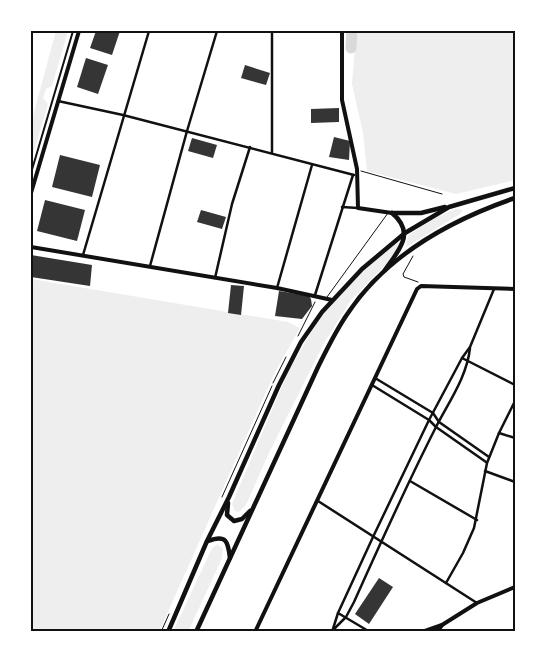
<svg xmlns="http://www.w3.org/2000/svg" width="546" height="663" viewBox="0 0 546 663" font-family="'DejaVu Sans',sans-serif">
<rect width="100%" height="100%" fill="#fff"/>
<g fill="#eee">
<polygon points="56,31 68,31 52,86 46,89 43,98 48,104 31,161 31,123"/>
<polygon points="356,31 515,31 515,180 456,194 367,171 363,133 352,84"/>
<path d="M456 209 463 210 460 214 406 247 408 236C423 225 438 215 456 209Z"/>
<polygon points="399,241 397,249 390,260 351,300 324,343 268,455 246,505 239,512 235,511 232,504 289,370 319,319 360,274"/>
<polygon points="31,279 288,322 300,328 275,372 159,632 31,632"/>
<polygon points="218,544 223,549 222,558 188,632 173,632 212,548"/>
</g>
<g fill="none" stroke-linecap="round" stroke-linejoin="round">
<polyline stroke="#d9d9d9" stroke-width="11" points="351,48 352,31"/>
</g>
<g fill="#353535">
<polygon points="96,31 120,31 112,55 90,48"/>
<polygon points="86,58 108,65 98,94 77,87"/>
<polygon points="245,65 270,73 266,85 241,78"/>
<polygon points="339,108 339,122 311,123 311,109"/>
<polygon points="334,137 350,141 349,160 329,157"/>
<polygon points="192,138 217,145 213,158 188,151"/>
<polygon points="60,155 100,165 92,197 52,187"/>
<polygon points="45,200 85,210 77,241 37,231"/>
<polygon points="201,210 226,217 222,229 197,222"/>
<polygon points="31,255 92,265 90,286 31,277"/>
<polygon points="231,285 244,286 241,315 228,313"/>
<polygon points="279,291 309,296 311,299 312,306 302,319 275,316"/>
<polygon points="379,578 393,587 369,624 355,614"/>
</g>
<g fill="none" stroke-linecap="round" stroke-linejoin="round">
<g stroke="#111" stroke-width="1">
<polyline points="361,171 442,194"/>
<polyline points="413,256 403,274 404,277 418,282"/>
<polyline points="298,336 315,302"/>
<polyline points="273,383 286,357"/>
<polyline points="222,497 272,386"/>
<polyline points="161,632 169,614"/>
</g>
<polyline stroke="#111" stroke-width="1" points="327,297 388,213"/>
<polyline stroke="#111" stroke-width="2" points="31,173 73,31"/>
<g stroke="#111" stroke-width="2.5">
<polyline points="272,31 272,152"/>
<polyline points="58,101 123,115 354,175"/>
<polyline points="342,207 358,208"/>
<polyline points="83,255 149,31"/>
<polyline points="150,266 187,131 217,31"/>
<polyline points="215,278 232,204 250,147"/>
<polyline points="277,288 312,165"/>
<polyline points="315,295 353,175"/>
<polyline points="462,358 515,385"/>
<polyline points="375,378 433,413 439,422 489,457"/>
<polyline points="372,385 429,420 436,427 486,462"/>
<polyline points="499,433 515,438"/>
<polyline points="485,471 515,482"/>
<polyline points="410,481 477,520"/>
<polyline points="318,501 477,603"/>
<polyline points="446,583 463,553 474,528 487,463 499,433 515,401"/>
<polyline points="338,613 370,632"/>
<path d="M335 628 346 617 354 602C380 544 406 486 435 429 448 403 467 377 470 348"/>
<polyline points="332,632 338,613 373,537 429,420 462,358 470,347 494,289"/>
</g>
<g stroke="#111" stroke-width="4">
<polyline points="342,31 342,100 357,169 358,208 392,213"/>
<polyline points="31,193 79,31"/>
<polyline points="31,247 277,288 332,300"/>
<polyline points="255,632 417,289 421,286 515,289"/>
<polyline points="422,632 442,625 477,603 515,587"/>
<polyline points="437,632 442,625"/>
</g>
<g stroke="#111" stroke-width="4.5">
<polyline points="392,213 421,213 445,207"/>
<path d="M385 270C399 250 416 233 392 213"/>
<polyline points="228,503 227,515 234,521 242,519 250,511"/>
<path d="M208 541C226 534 228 541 230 558"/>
<polyline points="168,632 207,541 229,497 279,385 301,342 322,312 362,269 405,233 449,207 515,188"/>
<path d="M196 632 318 367C327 349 336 330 348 313 386 256 451 220 515 198"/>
</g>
</g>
<rect width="546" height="663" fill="none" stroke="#ffffff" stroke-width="65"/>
<rect x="32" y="32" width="482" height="598" fill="none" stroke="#111" stroke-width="2"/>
</svg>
